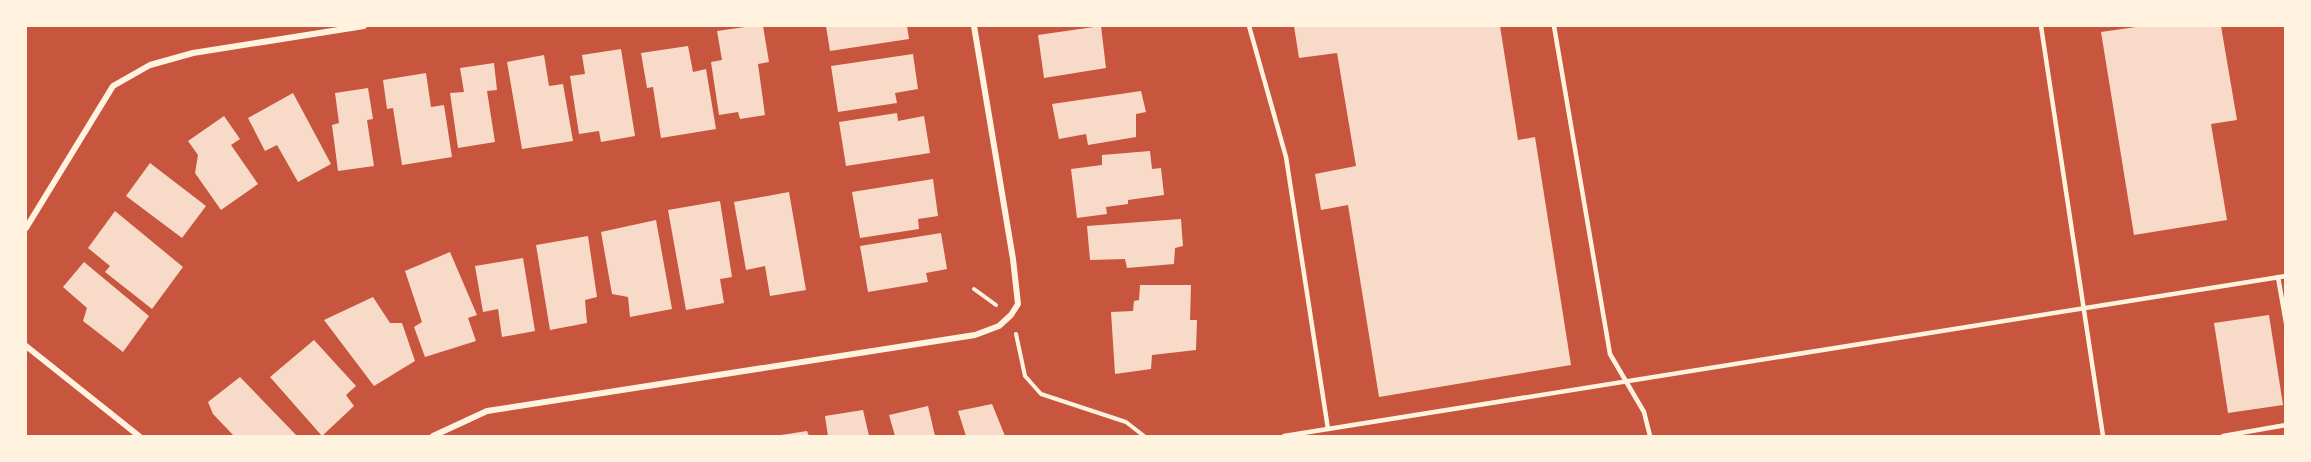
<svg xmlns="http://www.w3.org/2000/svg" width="2311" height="462" viewBox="0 0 2311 462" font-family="'PT Sans Narrow',sans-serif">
<rect width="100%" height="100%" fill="#c8553d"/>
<g fill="#f7dbc8">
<polygon points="752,26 763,26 769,62 758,64 765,115 740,119 738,112 719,115 711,62 722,60 717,31"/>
<polygon points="826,26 907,26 909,39 830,51"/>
<polygon points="1101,26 1106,68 1044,78 1038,35"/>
<polygon points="1294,26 1500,26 1518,140 1535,137 1571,365 1379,397 1348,205 1321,210 1315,174 1356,166 1337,53 1299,58"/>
<polygon points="2143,26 2221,26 2237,120 2211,124 2227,220 2134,235 2101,32"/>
<polygon points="688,46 693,72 706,69 716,129 661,138 653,87 647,88 641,53"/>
<polygon points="621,49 635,136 601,142 599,131 579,134 570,76 585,74 582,55"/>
<polygon points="913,54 918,89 895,93 897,103 838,112 831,66"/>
<polygon points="544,55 549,86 563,84 573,141 522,149 507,62"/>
<polygon points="494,63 497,90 487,91 495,142 458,148 450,93 464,92 460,68"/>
<polygon points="426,73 431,107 444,105 452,157 402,165 393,108 387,109 383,80"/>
<polygon points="368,88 373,119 367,120 374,166 338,171 332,125 339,123 335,93"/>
<polygon points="1141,91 1146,112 1136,114 1136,137 1088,145 1086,134 1059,139 1052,104"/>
<polygon points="293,93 331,164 298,182 277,145 265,151 248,118"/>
<polygon points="897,113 898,121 924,116 930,153 846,166 839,122"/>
<polygon points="224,116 240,139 231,145 258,184 221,210 195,173 198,155 188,141"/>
<polygon points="1150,151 1152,169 1161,168 1164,195 1128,200 1128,204 1106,207 1107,214 1077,218 1071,169 1102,165 1102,155"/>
<polygon points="150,163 206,206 182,238 126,196"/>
<polygon points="933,179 938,216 918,219 919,229 860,238 852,192"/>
<polygon points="789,192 806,290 770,296 765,266 746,270 734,202"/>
<polygon points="720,201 732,277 720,279 724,303 686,310 668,210"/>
<polygon points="115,211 183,267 152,309 105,272 110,266 88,248"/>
<polygon points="1181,219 1183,246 1175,248 1174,264 1127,268 1125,259 1090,260 1087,226"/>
<polygon points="656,220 672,309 630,317 628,297 612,294 601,232"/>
<polygon points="941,233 947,269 926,273 928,282 868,292 860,246"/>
<polygon points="588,236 597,297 585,300 587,323 550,330 536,245"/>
<polygon points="450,252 477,315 468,318 476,341 425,357 414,327 422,322 405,271"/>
<polygon points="523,258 535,331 502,337 498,309 483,312 475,266"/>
<polygon points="84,262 149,316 123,352 83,321 87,308 63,287"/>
<polygon points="1140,285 1191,285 1190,320 1197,320 1196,350 1152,355 1151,369 1115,374 1111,312 1133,311 1134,301 1139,300"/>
<polygon points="373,297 390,323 402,323 415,361 374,386 324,320"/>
<polygon points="2269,315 2283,405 2228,413 2214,323"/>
<polygon points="314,340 356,386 346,395 354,406 322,436 270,377"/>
<polygon points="240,377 297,436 234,436 213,414 208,402"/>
<polygon points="992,404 1005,436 966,436 958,411"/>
<polygon points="928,406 935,436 895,436 889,415"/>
<polygon points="863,410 869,436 828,436 825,416"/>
<polygon points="807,431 809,436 781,436 781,435"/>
</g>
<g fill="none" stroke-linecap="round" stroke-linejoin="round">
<g stroke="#fff3e0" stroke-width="4">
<polyline points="974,289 996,305"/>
<polyline points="1016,334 1025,376 1041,394 1126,422 1144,436"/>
</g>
<g stroke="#fff3e0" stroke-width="4.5">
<polyline points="1249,26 1286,157 1328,429"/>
<polyline points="1554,26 1610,354 1644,412 1650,436"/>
<polyline points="2041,26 2103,436"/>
<polyline points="2278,277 2286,323"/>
<polyline points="1284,436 2286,276"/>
<polyline points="2223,436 2286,425"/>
</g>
<g stroke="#fff3e0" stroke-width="6">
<polyline points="26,228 113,86 150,65 193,53 364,26"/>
<polyline points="26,346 139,436"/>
<polyline points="433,436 487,411 975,335 999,326 1011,315 1018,304 1013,259 974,26"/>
</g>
</g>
<rect width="2311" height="462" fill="none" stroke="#fff3e0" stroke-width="54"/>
</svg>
